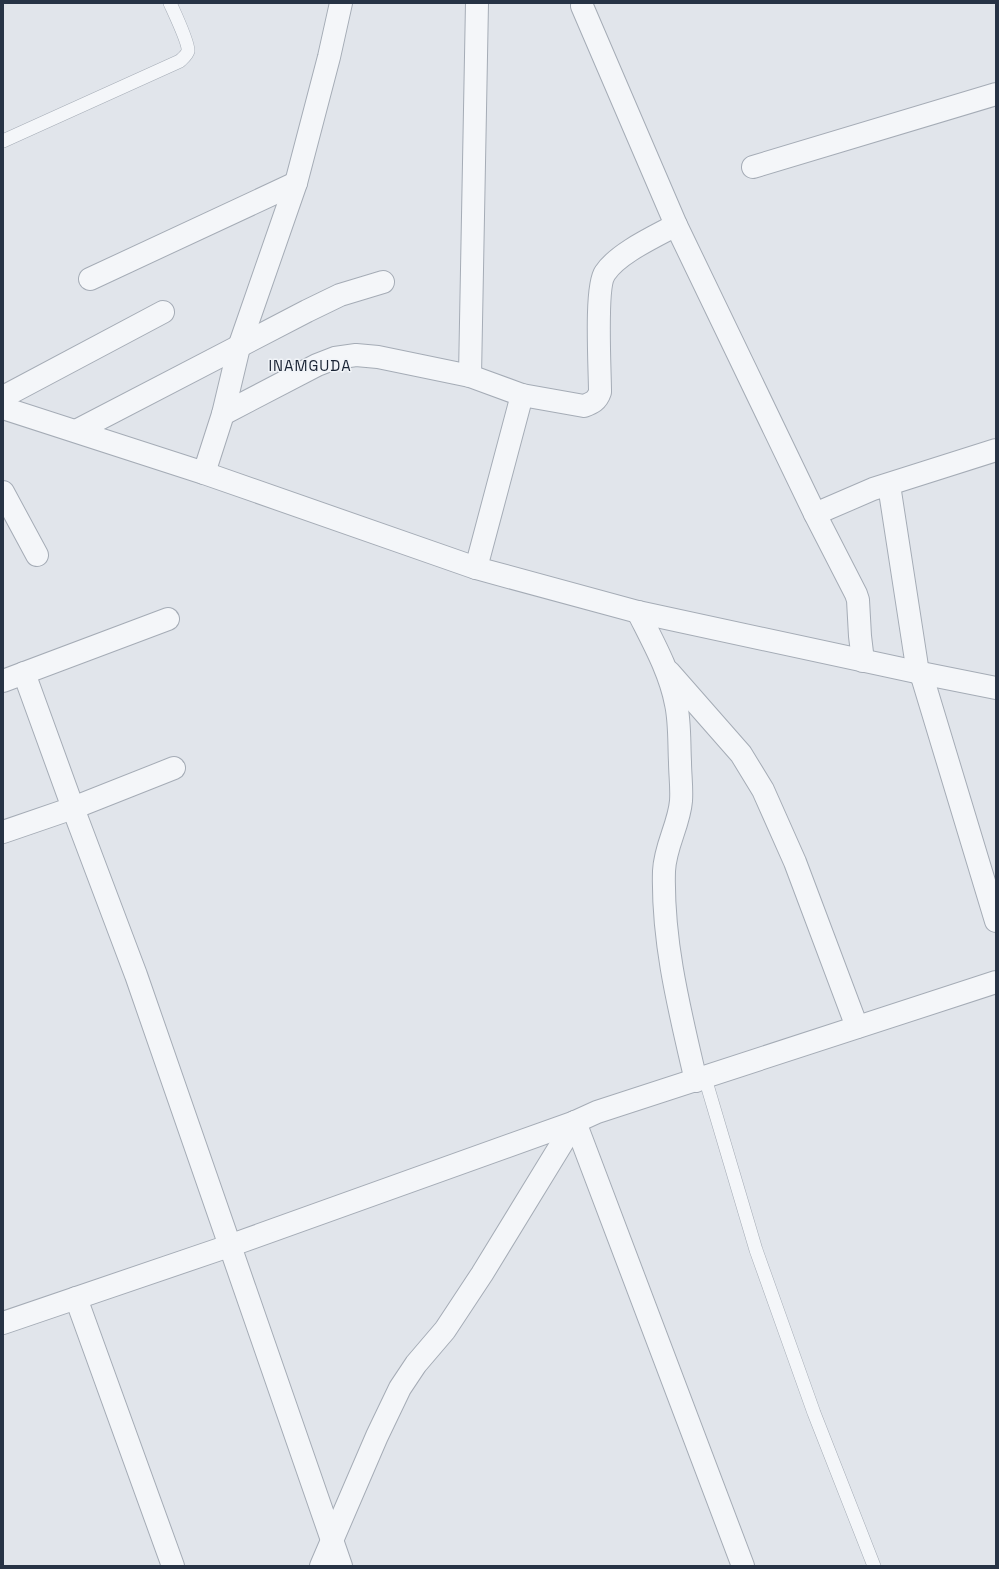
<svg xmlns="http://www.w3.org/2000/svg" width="999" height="1569" viewBox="0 0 999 1569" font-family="'Space Grotesk',sans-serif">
<rect width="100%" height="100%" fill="#e1e5eb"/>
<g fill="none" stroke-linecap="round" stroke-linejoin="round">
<g stroke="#a5acb6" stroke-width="14">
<g id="service">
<path d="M3 141 180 61C183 58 187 55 188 51 189 43 174 12 170 3"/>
<polyline points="705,1078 756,1250 814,1413 874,1566"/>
</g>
</g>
<g stroke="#a5acb6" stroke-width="24">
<g id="minor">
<polyline points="582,6 676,225 815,514 856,594 858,600 860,636 863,661"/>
<polyline points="753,167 996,94"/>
<polyline points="90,279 296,183"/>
<polyline points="470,376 477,3"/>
<polyline points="3,397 163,312"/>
<polyline points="3,408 204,473 476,568 638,612 921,673 996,688"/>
<path d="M223 414 317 365 335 358 356 355 378 357 470 376 522 395 584 406C592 403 597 401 600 392 600 370 595 287 605 273 618 253 656 236 676 225"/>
<polyline points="76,431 307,311 340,295 383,282"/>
<polyline points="204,473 223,414 239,347 296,183 329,57 341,3"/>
<polyline points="889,485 918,673"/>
<polyline points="3,492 37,555"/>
<polyline points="815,514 873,489 996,450"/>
<polyline points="476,568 522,395"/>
<path d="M638 612C653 642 670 672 676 704 680 722 679 743 680 762 680 774 682 788 681 801 679 825 665 846 664 871 662 942 680 1012 696 1081"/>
<polyline points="669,672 741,754 763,790 795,862 857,1027"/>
<polyline points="24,673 73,808 136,975 341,1566"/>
<polyline points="921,673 996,921"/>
<polyline points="3,681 168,619"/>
<polyline points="3,832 73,808 174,768"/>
<polyline points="575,1122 743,1566"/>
<polyline points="76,1298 173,1566"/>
<polyline points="3,1323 229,1246 575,1122 597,1112 996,982"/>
<polyline points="321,1566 377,1436 400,1388 416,1364 445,1330 482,1274 575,1122"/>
</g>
</g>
<use href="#service" stroke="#f4f6f9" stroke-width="13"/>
<use href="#minor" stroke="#f4f6f9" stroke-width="22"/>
</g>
<g text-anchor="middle" stroke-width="3" stroke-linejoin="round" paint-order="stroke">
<g font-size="15" letter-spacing="1" fill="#1a2435" stroke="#f1f4f8">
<text x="310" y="371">INAMGUDA</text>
</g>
</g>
<rect width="999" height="1569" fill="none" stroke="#273345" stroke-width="8"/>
</svg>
